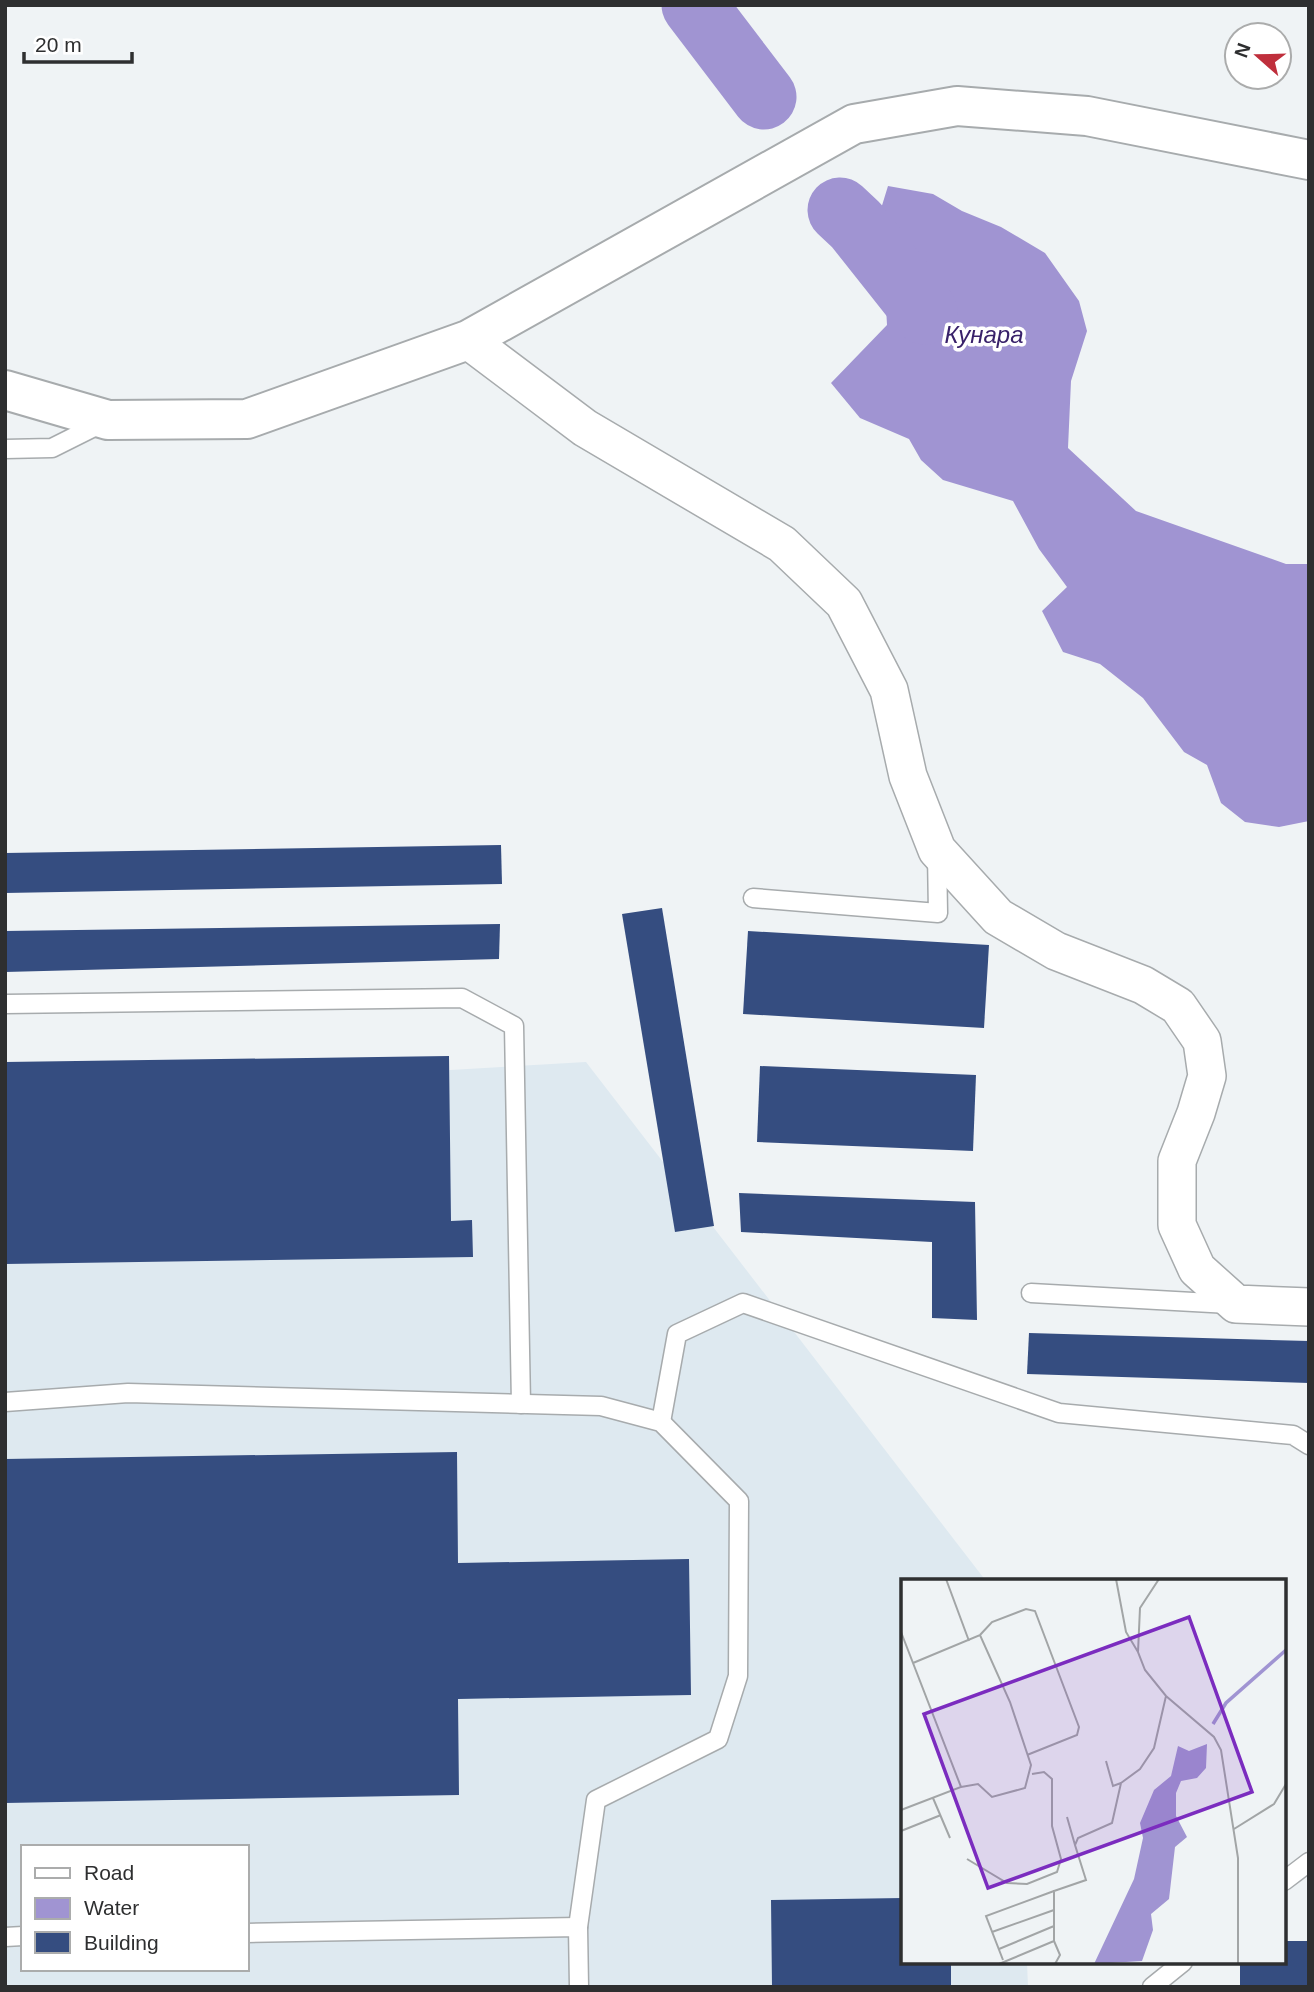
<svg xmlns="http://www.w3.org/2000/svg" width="1314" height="1992" viewBox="0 0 1314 1992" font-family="Arial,sans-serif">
<rect width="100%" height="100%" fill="#eff3f5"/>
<path fill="#dee9f0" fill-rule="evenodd" d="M586 1062 986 1581H903V1962H1027L1028 1987H5V1096ZM23 1847H247V1969H23Z"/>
<polygon fill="#a094d2" points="888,186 933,194 962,211 1001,227 1045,253 1079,301 1087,331 1071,381 1068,448 1136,511 1286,564 1309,564 1309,821 1279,827 1245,822 1221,803 1207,765 1184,752 1143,698 1100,664 1063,652 1042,611 1067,587 1039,549 1013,501 943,480 921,460 909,439 860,418 831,383 887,325 885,288 868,251"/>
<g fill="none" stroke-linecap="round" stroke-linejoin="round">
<g stroke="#a094d2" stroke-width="65">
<polyline points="694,5 764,97"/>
<polyline points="840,210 856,225 925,312"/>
</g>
</g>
<g fill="#354d80">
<polygon points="501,845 502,884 5,893 5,853"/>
<polygon points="662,908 714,1226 675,1232 622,914"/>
<polygon points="500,924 499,959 5,972 5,931"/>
<polygon points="748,931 989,945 984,1028 743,1014"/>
<polygon points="449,1056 451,1221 472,1220 473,1257 5,1264 5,1062"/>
<polygon points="760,1066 976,1075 973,1151 757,1142"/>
<polygon points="739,1193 975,1202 977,1320 932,1318 932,1242 741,1232"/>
<polygon points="1029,1333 1309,1341 1309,1383 1027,1374"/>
<polygon points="457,1452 458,1563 689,1559 691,1695 458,1699 459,1795 5,1803 5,1459"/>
<polygon points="903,1898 903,1962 951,1962 951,1987 772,1987 771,1900"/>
<polygon points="1284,1941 1309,1941 1309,1987 1240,1987 1240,1962 1284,1962"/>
</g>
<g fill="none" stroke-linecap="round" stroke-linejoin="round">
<g stroke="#a7abad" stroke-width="21">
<g id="lane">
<polyline points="5,449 52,448 102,423"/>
<polyline points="753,898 938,913 937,854"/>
<polyline points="5,1004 462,998 514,1026 521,1404"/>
<polyline points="1031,1293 1229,1304"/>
<polyline points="5,1402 128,1393 601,1406 661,1422 739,1501 738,1676 718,1739 596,1800 578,1927"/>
<polyline points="661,1422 677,1334 743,1303 1059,1413 1293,1435 1309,1445"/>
<polyline points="1284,1881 1309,1862"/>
<polyline points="247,1933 578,1927 579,1987"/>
<polyline points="5,1937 23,1936"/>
<polyline points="1152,1987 1183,1962"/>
</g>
</g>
<g stroke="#a7abad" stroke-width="40">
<polyline id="street" points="468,340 585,428 782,544 844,603 889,690 908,776 937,850 998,917 1056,951 1143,985 1178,1006 1202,1041 1207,1076 1196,1113 1177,1161 1177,1225 1197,1269 1236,1304 1309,1307"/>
</g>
<g stroke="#a7abad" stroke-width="42">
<polyline id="secondary" points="5,390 108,420 247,419 468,340 854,124 957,106 1087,116 1309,160"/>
</g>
<use href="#lane" stroke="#fff" stroke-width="18"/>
<use href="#street" stroke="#fff" stroke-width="37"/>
<use href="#secondary" stroke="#fff" stroke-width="38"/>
</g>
<g text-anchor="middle" stroke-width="7" stroke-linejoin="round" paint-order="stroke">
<g font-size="24" font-style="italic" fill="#38216a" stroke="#fff">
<text x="984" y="343">Кунара</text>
</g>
</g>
<g transform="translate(901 1579)">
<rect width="385" height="385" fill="#eff3f5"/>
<path d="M306 165 305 189 296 199 280 202 275 214V237L286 258 274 268 268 320 250 335 252 351 241 382 193 385 233 300 242 259 239 244 253 211 270 197 277 167 288 172Z" fill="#a094d2"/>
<path fill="none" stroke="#a094d2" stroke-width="3.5" d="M312 145 325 124 385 71"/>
<path fill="none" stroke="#a2a5a6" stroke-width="2" d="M45 0 68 62M215 0 225 53 237 73M258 0 239 29 237 73 244 91 265 117 313 158 320 171 337 279V385M0 53 60 208 0 231M79 56 91 43 125 30 134 32 178 148 176 156 126 176M12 84 79 56 109 123 130 186 124 209 91 218 77 205 60 208M205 182 212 207 220 204M32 219 49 259M166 238 174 266M333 250 373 225 385 205M0 252 40 236M66 280 106 304 126 305 156 293 160 280 151 247V200L143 193 131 195M91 353 153 331M153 362 159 376 154 385M98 370 153 347M102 381 85 337 153 312M98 385 153 362V312L185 301 174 266 177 259 211 244 220 204 239 190 253 169 265 117"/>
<path fill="#7b2cbf" fill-opacity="0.15" stroke="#7b2cbf" stroke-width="3.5" d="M288 38 351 213 87 309 23 135Z"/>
<rect width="385" height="385" fill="none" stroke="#2e2f30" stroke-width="3.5"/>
</g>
<rect width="1314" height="1992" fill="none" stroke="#2e2f30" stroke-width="14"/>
<rect x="21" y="1845" width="228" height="126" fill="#ffffff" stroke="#abacac" stroke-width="2"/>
<rect x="35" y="1868" width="35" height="10" fill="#ffffff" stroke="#abacac" stroke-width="2"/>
<text x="84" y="1880" font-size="21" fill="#2e2f30">Road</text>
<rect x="35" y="1898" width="35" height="21" fill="#a094d2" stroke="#abacac" stroke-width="2"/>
<text x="84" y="1915" font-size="21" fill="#2e2f30">Water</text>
<rect x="35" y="1932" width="35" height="21" fill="#354d80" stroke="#abacac" stroke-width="2"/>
<text x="84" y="1950" font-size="21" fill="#2e2f30">Building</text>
<g transform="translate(1258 56) rotate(290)"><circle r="33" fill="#ffffff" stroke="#abacac" stroke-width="2"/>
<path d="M0-5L12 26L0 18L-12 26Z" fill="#bf2f3c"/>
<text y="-10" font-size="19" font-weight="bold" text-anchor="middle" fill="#2e2f30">N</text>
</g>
<path d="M24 52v10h108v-10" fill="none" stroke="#2e2f30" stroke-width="3.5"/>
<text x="35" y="52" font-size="21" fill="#2e2f30" stroke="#ffffff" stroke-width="5" paint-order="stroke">20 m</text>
</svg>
